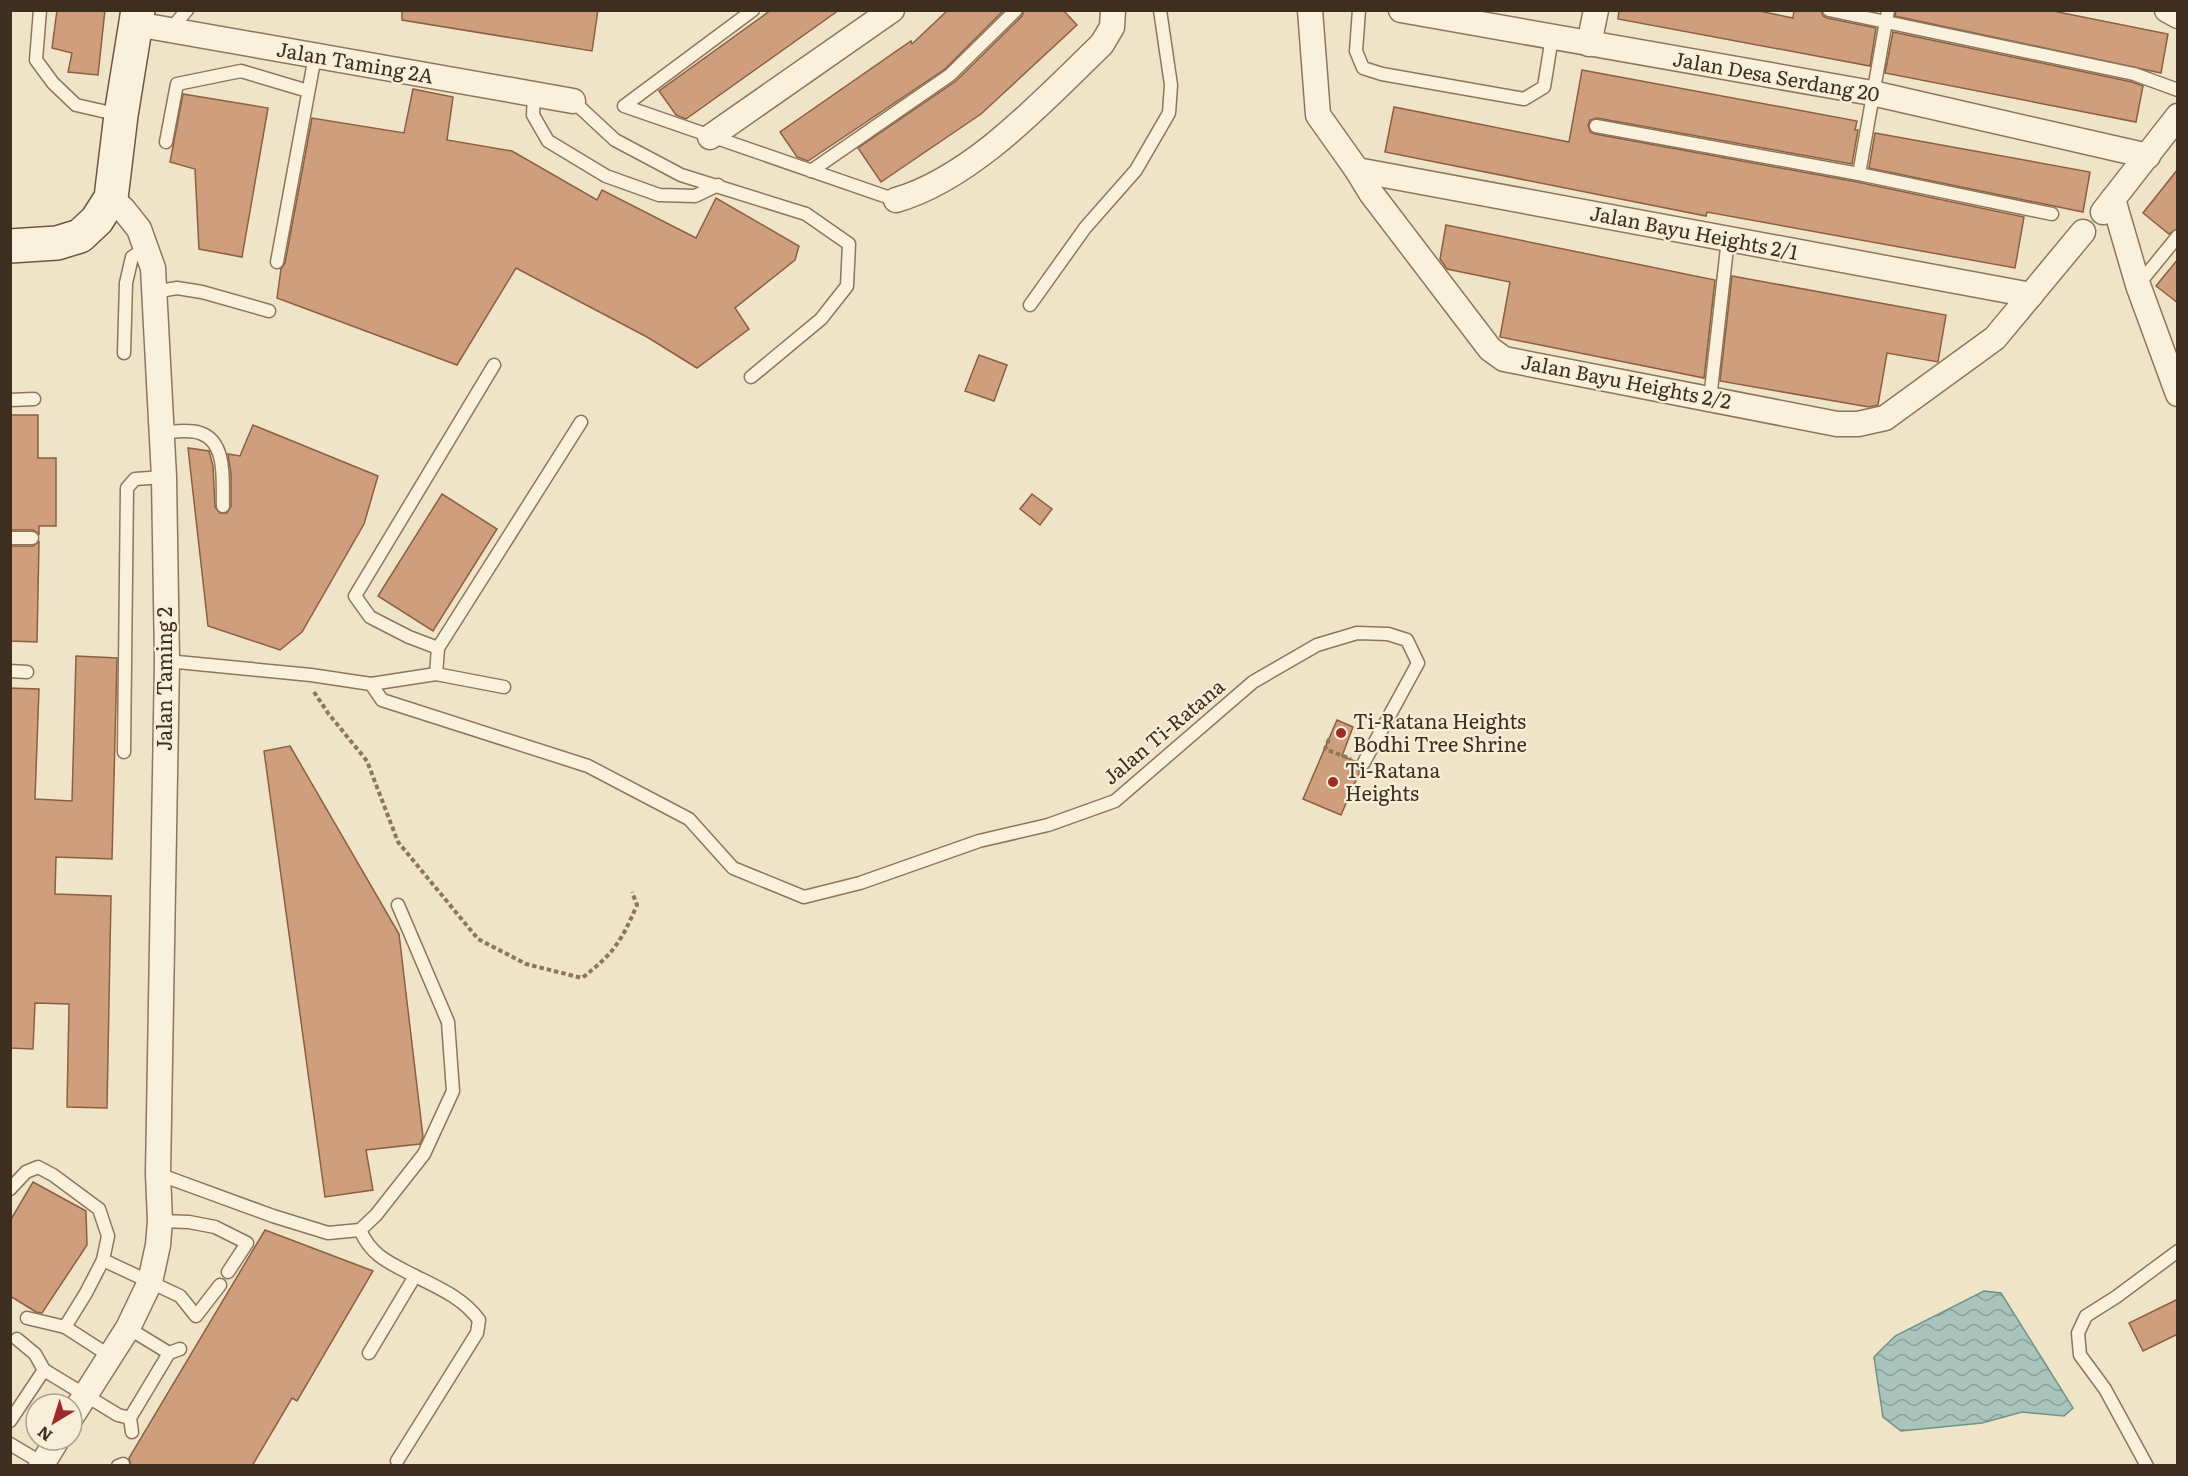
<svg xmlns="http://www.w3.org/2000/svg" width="2188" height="1476" viewBox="0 0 2188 1476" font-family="Literata,serif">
<defs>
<pattern id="water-waves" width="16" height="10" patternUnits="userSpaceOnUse" patternTransform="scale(1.5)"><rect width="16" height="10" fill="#a9c4bc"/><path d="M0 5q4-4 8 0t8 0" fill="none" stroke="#8ba098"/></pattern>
</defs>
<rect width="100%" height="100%" fill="#f0e4c8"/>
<polygon fill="url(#water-waves)" stroke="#6f938a" stroke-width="1.5" points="1984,1291 2001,1293 2073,1408 2064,1416 2022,1412 1982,1423 1901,1431 1883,1417 1874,1357 1895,1336"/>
<g fill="#cf9f7d" stroke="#8d5f41" stroke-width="1.5">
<polygon points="57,10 105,10 98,75 68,72 72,53 52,48"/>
<polygon points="402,10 598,10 592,51 402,20"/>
<polygon points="771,10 839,10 686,119 676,115 659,91"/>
<polygon points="948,10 1004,10 945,69 808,161 797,157 780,132 911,41 912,44"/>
<polygon points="1024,10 1063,10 1077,25 981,114 881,182 858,148 956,81 1022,16"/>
<polygon points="1619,10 1754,10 1793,18 1794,10 1821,10 1823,16 1827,18 1876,28 1870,66 1618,19"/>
<polygon points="1896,10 2048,10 2168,34 2161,73 1895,16"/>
<polygon points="1893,32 2132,82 2143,86 2136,122 1885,73"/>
<polygon points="1582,70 1857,121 1855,130 1858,130 1852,164 1597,118 1590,120 1588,125 1590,132 1595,134 1857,182 2024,217 2015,268 1707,212 1706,216 1385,152 1394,107 1569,142"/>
<polygon points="413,89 453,97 447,140 512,151 597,200 602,190 696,238 716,198 799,246 795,260 735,308 749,329 697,368 647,337 516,268 457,365 277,298 281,269 285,263 312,118 404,133"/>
<polygon points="183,94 268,108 242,257 199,249 195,169 170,162"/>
<polygon points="1875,133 2090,172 2083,212 1869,168"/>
<polygon points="2178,169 2178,228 2169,234 2143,213"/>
<polygon points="1446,225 1715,280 1704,378 1500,337 1510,282 1447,269 1440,259"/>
<polygon points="2178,259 2178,303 2156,286"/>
<polygon points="1732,276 1946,315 1938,362 1887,353 1878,405 1869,407 1720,381"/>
<polygon points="979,355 1007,365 994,401 965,391"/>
<polygon points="10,415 38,415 38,458 56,458 56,526 39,526 39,534 33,530 10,530"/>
<polygon points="253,425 378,476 364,524 302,632 280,650 208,626 188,448 209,451 213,466 215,507 220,513 227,513 231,506 231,474 228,454 240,456"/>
<polygon points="442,494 497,529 433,631 378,596"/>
<polygon points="1032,494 1052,509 1040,525 1020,509"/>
<polygon points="39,542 37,642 10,641 10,546 33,546"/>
<polygon points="76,656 117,658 112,859 56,857 55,894 111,896 107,1108 67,1107 69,1004 35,1003 33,1049 10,1048 10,688 39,689 35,799 72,801"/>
<polygon points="1337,720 1353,727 1342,756 1355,761 1356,768 1360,771 1341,815 1303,799"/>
<polygon points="290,746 399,934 423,1137 420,1144 366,1150 373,1190 325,1197 264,751"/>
<polygon points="33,1182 86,1211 87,1245 42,1313 36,1312 10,1296 10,1221"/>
<polygon points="265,1230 373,1271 297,1401 292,1398 252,1466 131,1466 129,1458"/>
<polygon points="2178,1299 2178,1334 2143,1351 2129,1323"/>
</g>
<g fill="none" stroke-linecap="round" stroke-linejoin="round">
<g stroke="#8d765c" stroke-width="15">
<g id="lane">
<polyline points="40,10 36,60 53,83 76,105 120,115"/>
<polyline points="753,10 624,106 896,200"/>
<polyline points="1359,10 1356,51 1363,68 1382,74 1524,99 1544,87 1552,37"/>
<polyline points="1829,10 2134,74 2178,90"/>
<polyline points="170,30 187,10"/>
<polyline points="534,94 533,115 548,141 606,176 659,195 695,196 718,185"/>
<polyline points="573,101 615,140 681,175 806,214 849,244 847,286 821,319 751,377"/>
<polyline points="1596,126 1859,174 2052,214"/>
<polyline points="166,142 177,84 241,71 308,91"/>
<polyline points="811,171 950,75 1016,10"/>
<polyline points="1859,174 1888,10"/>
<polyline points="277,262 315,56"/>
<polyline points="2138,285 2178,236"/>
<polyline points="154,292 177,288 202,292 269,311"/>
<polyline points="1030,305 1085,228 1136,170 1169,113 1171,85 1160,10"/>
<polyline points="124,353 126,283 132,257 146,248"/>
<polyline points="1710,399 1728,239"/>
<polyline points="10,400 34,399"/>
<path d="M162 432C174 432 189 429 200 433 228 442 222 483 223 506"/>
<polyline points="10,538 32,538"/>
<polyline points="438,648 409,637 370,617 355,596 494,365"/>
<polyline points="167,661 311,675 371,684 436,674 504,687"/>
<polyline points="10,671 27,672"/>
<polyline points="436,674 438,648 581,422"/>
<polyline points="371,684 382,700 588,766 689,819 733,868 804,897 860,883 979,841 1048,825 1115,801 1253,682 1317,645 1357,633 1388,634 1407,640 1418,663 1363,764"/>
<polyline points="124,752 127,488 135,479 164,477"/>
<polyline points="158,1174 273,1216 328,1233 360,1230 376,1215 424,1154 453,1091 448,1022 398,905"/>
<polyline points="10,1189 26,1172 38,1167 53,1175 99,1209 108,1236 103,1260 86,1293 65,1327"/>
<polyline points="160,1221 189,1222 215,1227 247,1243 228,1272"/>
<path d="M360 1230C372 1257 390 1263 415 1276L369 1353"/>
<polyline points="103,1260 180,1296 196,1316 220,1285"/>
<polyline points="27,1318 65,1327 110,1356"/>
<polyline points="128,1328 169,1353 180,1349"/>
<polyline points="17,1339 35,1354 44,1370 118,1415 130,1418"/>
<polyline points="10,1421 44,1370"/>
<polyline points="132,1432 130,1418 169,1353"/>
<polyline points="10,1444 42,1463"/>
<path d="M397 1461 477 1333 479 1320C463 1298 439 1288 415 1276"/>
<polyline points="118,1466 123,1464"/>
<polyline points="2147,1466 2105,1389 2080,1355 2078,1333 2086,1316 2116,1297 2178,1251"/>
</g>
</g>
<g stroke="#8d765c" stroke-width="27">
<g id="street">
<polyline points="1310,10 1318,115 1357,170 1371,193 1490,349 1504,359 1837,424 1858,424 1885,418 1995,338 2083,232"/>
<polyline points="1401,10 1872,93 2148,156"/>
<polyline points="2167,10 2178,16"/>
<polyline points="136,24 573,101"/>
<polyline points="1589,44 1596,10"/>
<polyline points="710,137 892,10"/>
<polyline points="1357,170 2031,295"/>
<polyline points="2113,199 2138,285 2178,394"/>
<path d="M896 200C973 178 1045 99 1102 44L1112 27 1113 10"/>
<polyline points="2103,212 2178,116"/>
<polyline points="72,1416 128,1328 150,1282 158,1245 160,1221 158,1174 167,661 164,477 153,268 139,229 123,209 111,198"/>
<polyline points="41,1466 57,1440"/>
</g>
</g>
<g stroke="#6f573f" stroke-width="36">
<polyline id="secondary" points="10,246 57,243 80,236 97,220 111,198 121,115 138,10"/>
</g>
<g stroke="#8d765c" stroke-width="4" stroke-dasharray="4.5 3" stroke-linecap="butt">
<path d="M314 692 328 713 367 761 398 842 478 939 526 964 582 978C614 953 621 942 637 905L632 892"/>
<polyline points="1329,739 1325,749 1351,759"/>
</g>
<use href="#lane" stroke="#faf1dc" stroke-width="12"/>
<use href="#street" stroke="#faf1dc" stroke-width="24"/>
<use href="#secondary" stroke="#faf1dc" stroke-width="33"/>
</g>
<g fill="#9e2a2b" stroke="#f7eed8" stroke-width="2">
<circle cx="1341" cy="733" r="6"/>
<circle cx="1333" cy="782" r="6"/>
</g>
<g text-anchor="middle" stroke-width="4.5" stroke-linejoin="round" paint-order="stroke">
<g font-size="20" fill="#3d2e20" stroke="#f7eed8">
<text transform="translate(355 63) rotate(10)" y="7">Jalan Taming 2A</text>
<text transform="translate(1776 77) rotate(10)" y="7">Jalan Desa Serdang 20</text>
<text transform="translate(1694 233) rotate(11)" y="7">Jalan Bayu Heights 2/1</text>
<text transform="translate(1626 382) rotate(11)" y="7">Jalan Bayu Heights 2/2</text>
<text transform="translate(165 679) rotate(-90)" y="7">Jalan Taming 2</text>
<text transform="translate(1164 732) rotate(-40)" y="7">Jalan Ti-Ratana</text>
</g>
<g font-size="20" fill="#3d2e20" stroke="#f7eed8" text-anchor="start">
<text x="1353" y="729">Ti-Ratana Heights<tspan x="1353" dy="23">Bodhi Tree Shrine</tspan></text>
<text x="1345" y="778">Ti-Ratana<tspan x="1345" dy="23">Heights</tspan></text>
</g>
</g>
<rect width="2188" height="1476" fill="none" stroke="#3d2e20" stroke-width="24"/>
<g transform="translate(54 1422) rotate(218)"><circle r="28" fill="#f7eed8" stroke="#ada18e" stroke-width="1.5"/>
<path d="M0-4.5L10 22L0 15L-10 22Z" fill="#9e2a2b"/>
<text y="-9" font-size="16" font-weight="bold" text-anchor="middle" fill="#3d2e20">N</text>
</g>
</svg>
